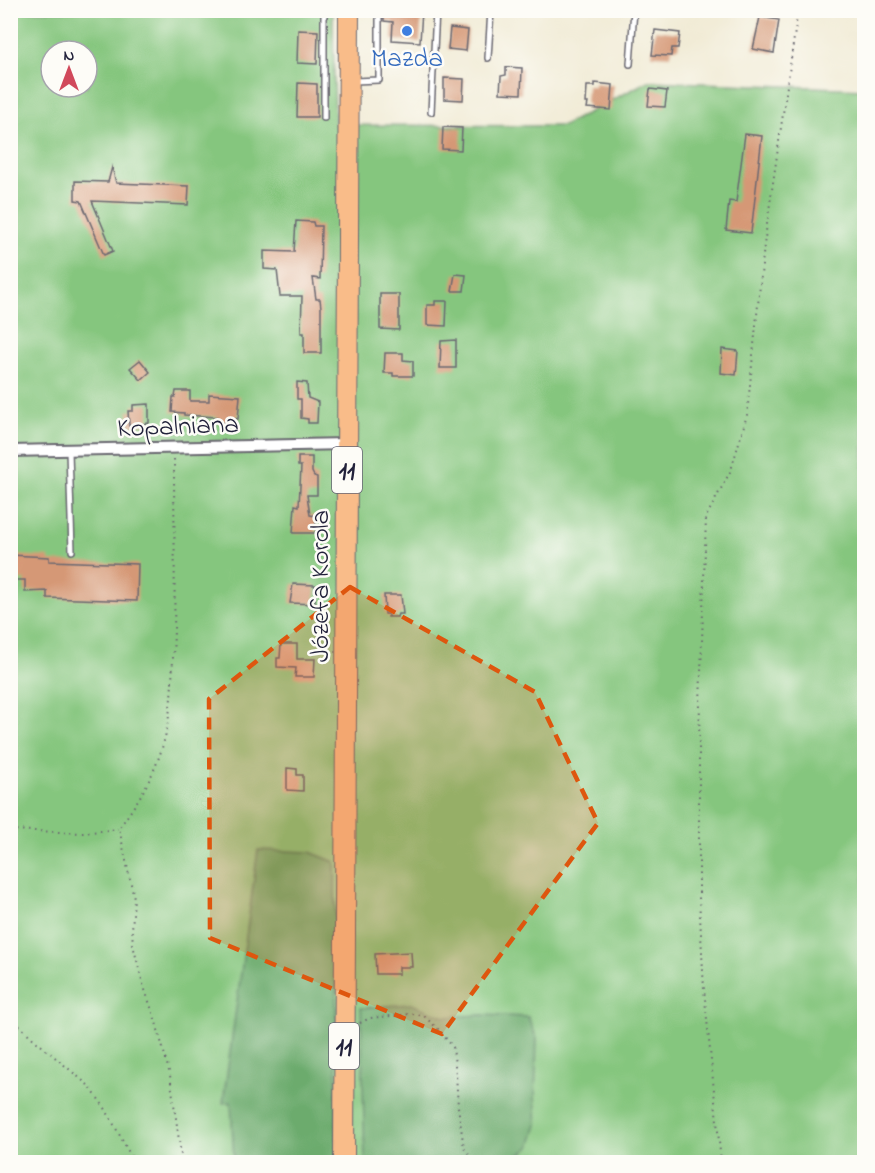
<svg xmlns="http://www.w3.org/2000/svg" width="875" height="1173" viewBox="0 0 875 1173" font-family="'Indie Flower',sans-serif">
<rect width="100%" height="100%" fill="#fdfcf7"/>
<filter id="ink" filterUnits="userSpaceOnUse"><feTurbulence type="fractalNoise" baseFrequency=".0167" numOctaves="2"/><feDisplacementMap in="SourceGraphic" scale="12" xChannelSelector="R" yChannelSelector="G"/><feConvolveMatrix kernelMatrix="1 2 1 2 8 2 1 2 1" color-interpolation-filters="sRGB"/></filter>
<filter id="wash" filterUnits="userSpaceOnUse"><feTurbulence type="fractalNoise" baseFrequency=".008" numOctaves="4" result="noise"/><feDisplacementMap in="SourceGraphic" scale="24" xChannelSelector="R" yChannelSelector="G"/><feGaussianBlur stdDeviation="1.35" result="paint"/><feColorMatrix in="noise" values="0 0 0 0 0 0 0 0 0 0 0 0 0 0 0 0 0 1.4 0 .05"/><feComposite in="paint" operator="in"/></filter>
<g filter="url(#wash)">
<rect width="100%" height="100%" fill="#f1ebd5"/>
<path fill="#85c67e" stroke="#54745c" stroke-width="1.5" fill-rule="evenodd" d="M10 11H333L335 125 563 126 648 81 864 89V152L858 203 864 212V1162H11ZM51 51H87V87H51Z"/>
<g fill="#6cab6d" stroke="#476654" stroke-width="1.5">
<polygon points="258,850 310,852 335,862 337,1162 234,1162 231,1102 223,1103"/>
<polygon points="411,1004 445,1017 482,1015 528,1017 537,1039 535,1096 537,1125 530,1147 510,1162 365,1162 361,1008"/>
</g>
<g id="blocks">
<g fill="#d59876">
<polygon points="384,10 422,10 420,42 392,40 393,22 384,21"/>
<polygon points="760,17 779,20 774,53 753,49"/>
<polygon points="450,28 468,30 466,51 448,49"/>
<polygon points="298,30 318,31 317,64 297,63"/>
<polygon points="655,30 680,33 678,48 672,48 671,56 652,55"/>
<polygon points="506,67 522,68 521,94 500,93 501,76 506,75"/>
<polygon points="444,78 464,79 463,100 444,99"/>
<polygon points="298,83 317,84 317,117 297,117"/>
<polygon points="595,83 613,85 611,110 587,108 588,103 586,103 587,86 595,86"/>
<polygon points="650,89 667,91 665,107 648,106"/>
<polygon points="443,127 462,128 461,150 442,149"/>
<polygon points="745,134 762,136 751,233 726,230 729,201 736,202"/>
<polygon points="112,167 116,183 189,186 188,205 92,201 113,251 104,255 81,201 75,200 75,181 108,182"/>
<polygon points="296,221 313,222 314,226 321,226 320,279 313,278 316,299 320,299 321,308 321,353 304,353 304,333 301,333 302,296 280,296 277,270 264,269 264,251 294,252"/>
<polygon points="455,274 466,275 464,291 452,291"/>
<polygon points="380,294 399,294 399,330 380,329"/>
<polygon points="435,301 447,301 446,326 427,325 427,305 435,305"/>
<polygon points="456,340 456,368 440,368 441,341"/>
<polygon points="722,349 738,351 736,375 721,373"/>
<polygon points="385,353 403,353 403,360 413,361 413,376 393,376 393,373 384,373"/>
<polygon points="140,360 150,372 141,380 130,368"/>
<polygon points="297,382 307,383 308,398 318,402 317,423 308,423 308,419 301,418 301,399 297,399"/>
<polygon points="176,391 190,391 190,401 209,401 209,394 240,396 238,419 229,418 229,423 217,422 217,417 184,415 184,413 172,412 173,397 175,397"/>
<polygon points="149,404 149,423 129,426 128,411 133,411 133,405"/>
<polygon points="298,457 312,457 312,472 314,476 317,477 317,495 307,495 310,515 316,516 316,533 293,533 295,505 299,506 301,466 298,466"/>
<polygon points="10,555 49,557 49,561 138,564 137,601 47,598 47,591 25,592 25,580 10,580"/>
<polygon points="293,584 315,585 315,604 290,603"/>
<polygon points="384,595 401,595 403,614 398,614 397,617 388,617 388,614 385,614"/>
<polygon points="281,644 297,644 297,659 315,659 314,677 295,677 296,668 277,667 277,658 280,658"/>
<polygon points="287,768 297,769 297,775 303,775 303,791 287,790"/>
<polygon points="411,952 412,967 399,967 399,974 376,974 375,954"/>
</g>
</g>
</g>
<g filter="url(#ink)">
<use href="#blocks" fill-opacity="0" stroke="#6a6871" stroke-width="1.5"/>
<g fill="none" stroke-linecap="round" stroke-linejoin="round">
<g stroke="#6a6871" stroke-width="8">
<g id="lane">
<polyline points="324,10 324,118"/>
<polyline points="488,58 491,10"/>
<polyline points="630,64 634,10"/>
<polyline points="354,81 379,80 379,10"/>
<polyline points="431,112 436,10"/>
<polyline points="69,451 72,551"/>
</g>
</g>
<g stroke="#6a6871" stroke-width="14">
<polyline id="street" points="10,451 347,444"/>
</g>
<g stroke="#6a6871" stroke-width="22">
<polyline id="highway" points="344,1162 349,10"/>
</g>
<g stroke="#6a6871" stroke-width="2" stroke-dasharray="1.5 4.5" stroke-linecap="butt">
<path d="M174 459C174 525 176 591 173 657 172 687 171 719 162 748 153 778 137 803 119 828L134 898 132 931 133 945 143 984 156 1022 170 1075 182 1162"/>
<polyline points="10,830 83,833 118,829"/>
<polyline points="10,1017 37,1042 89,1086 105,1108 134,1162"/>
<polyline points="360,1023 370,1018 412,1014 424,1016 439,1030 453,1047 456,1074 458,1107 464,1148 475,1162"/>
<polyline points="721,1162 704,989 699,898 699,736 706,517 731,470 747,415 764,245 798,10"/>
</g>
<use href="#lane" stroke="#fff" stroke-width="5"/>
<use href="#street" stroke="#fff" stroke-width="10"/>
<use href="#highway" stroke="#f9bc89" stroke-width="20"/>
</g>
</g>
<path fill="#de560e" fill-opacity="0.2" stroke="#de560e" stroke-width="4.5" stroke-dasharray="12 8" stroke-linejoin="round" d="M350 587 535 692 598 823 442 1034 210 938 209 699Z"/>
<circle fill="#3f7fe0" stroke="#fdfcf7" stroke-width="2" cx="407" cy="31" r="6"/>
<g text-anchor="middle" stroke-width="5" stroke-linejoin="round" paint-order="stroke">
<g fill="#fdfcf7" stroke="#646373" stroke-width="1.5">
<rect x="332" y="447" width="30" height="46" rx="4.5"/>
<rect x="329" y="1023" width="30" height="46" rx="4.5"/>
</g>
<g font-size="26" font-weight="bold" fill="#22223b">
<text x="347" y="479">11</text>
<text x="344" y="1055">11</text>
</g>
<g font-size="27" fill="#366cbe" stroke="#fdfcf7">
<text x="407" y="66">Mazda</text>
</g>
<g font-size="27" fill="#22223b" stroke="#fdfcf7">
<text transform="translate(178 425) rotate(-2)" y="9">Kopalniana</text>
<text transform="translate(319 586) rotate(-90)" y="9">Józefa Korola</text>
</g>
</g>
<rect width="875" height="1173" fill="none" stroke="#fdfcf7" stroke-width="36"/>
<g transform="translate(69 69)"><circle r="28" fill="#fdfcf7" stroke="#a5a5ac" stroke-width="1.5"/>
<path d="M0-4.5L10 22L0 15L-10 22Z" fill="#d1495b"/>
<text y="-9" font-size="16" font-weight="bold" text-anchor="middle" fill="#22223b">N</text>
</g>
</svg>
